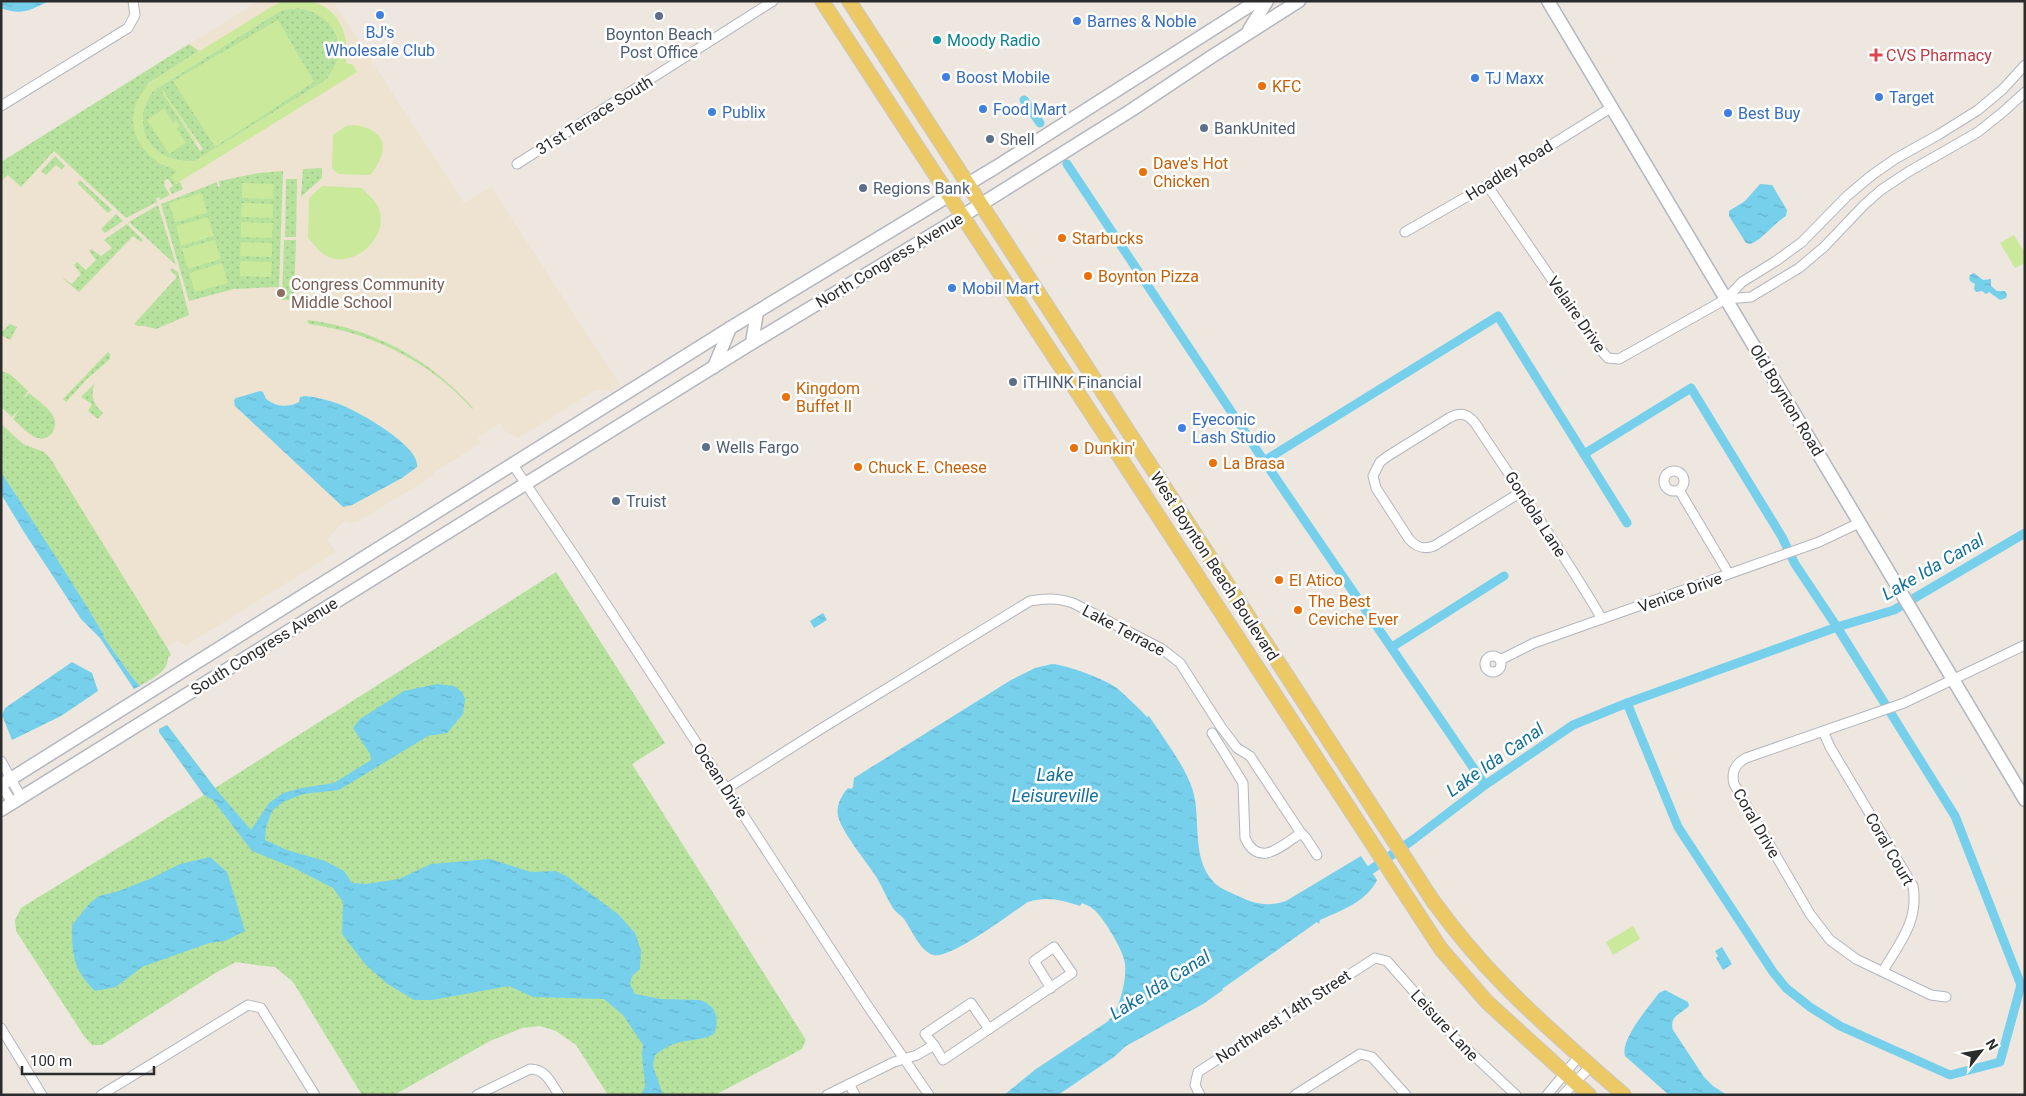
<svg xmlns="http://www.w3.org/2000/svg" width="2026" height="1096" viewBox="0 0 2026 1096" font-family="Roboto,sans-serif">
<defs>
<pattern id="grass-dots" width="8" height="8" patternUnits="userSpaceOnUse" patternTransform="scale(1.25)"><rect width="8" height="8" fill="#b7e29e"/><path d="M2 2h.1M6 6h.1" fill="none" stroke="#9ec288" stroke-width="1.8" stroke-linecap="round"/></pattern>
<pattern id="water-ripples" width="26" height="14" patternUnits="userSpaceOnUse" patternTransform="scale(1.25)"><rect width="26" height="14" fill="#76d0ec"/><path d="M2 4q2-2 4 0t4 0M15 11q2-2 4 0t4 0" fill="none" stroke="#66b3cb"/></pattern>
</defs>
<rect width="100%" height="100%" fill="#ede7df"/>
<polygon fill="#eee3d0" points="259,1 333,1 464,203 491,187 619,383 619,386 612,391 596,390 518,438 505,431 500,423 478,437 481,443 435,472 431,477 359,521 350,523 344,521 327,539 336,552 187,645 177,641 143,664 1,445 1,162"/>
<g fill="url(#grass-dots)" fill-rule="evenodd">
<path d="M298 8C336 13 352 50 326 80L195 161C152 165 127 126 153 91L275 14 282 10ZM163 91 203 149 200 151 162 92ZM164 109 173 123 176 121 179 127 177 128 147 120Z"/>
<polygon points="189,44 199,51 149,83 135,108 134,127 159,163 178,171 172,177 176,184 180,182 183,189 172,194 169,189 173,186 168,179 164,181 165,184 164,185 170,195 160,200 159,197 156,198 157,202 126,218 54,151 21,187 8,175 1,181 1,162"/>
<polygon points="55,156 65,166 62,170 56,165 46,175 41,171"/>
<polygon points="322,168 322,178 301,197 303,169"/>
<polygon points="283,171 279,287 234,289 189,301 161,204 217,182 218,187 220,187 219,181 259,173"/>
<polygon points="286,179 297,179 296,237 285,237"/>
<polygon points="80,180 112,210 108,213 77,183"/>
<polygon points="158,205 176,265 129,222"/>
<polygon points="116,214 123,221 105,233 101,229"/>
<polygon points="127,224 143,240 141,242 133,236 79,292 61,277 72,284 81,274 74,265 77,262 86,270 96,260 89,251 91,249 101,256 112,248 104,240"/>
<polygon points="284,240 296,240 294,300 282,300"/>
<polygon points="172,268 178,272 189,315 156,329 144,326 137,326 134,324 177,277 170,270"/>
<path d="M309 320C374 329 430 359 473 408L472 409C430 361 372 333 309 324L307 321Z"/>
<polygon points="10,324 17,327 10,340 1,335 1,333"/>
<polygon points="108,352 110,354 110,359 87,379 66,402 63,399"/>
<path d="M1 371 10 374 28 391 23 399 29 393C37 400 50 408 54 418 56 422 55 429 52 433 40 449 22 427 13 419L19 410 12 417 1 407Z"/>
<path d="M95 383C90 395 93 404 103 413L98 419 88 411 92 404 81 397Z"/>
<path d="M1 424 23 444 44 452 50 458 168 649 171 655 168 657C168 673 152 678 140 686L132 677 103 636 104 635 1 472Z"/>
<polygon points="556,572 665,743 632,764 806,1040 802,1049 715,1095 608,1095 576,1045 556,1031 540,1026 522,1028 490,1041 394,1095 362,1095 293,982 275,967 256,965 236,962 217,972 102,1045 92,1045 84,1036 16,931 15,920 21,908 204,795 159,732 159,729 167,725 215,788"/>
</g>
<g fill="#cae99a" fill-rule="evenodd">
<path d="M284 1C293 1 304 0 312 2 340 8 350 38 346 63L353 65 357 72 176 184 171 177 178 171C131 157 115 108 158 77L271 7ZM298 8C336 13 352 50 326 80L195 161C152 165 127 126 153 91L275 14 282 10Z"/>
<polygon points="278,20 314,82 215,147 173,81"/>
<polygon points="163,90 196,141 195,142 162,92"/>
<polygon points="164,109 173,123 176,121 179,127 177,129 186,143 169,154 147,120"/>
<path d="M355 125C389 130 389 152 370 175L338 174 332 168 333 135 346 126Z"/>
<polygon points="242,183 274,184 273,199 242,198"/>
<path d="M322 186 362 188C366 193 374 199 377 205 392 232 360 266 331 258 321 255 315 245 308 238L309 198Z"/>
<polygon points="202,193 207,213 175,222 169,203"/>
<polygon points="242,203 273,204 273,218 241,217"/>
<polygon points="208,217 214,236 181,246 176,226"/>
<polygon points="241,222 273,223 272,238 241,237"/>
<polygon points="2014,235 2025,253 2025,263 2015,268 2000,243"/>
<polygon points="215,240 221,259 188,269 182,249"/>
<polygon points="241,242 272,243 272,257 240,256"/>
<polygon points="240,261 272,262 271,277 240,276"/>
<polygon points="222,263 228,283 195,292 189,273"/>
<polygon points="1633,926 1640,939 1613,955 1606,942"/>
</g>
<g fill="url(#water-ripples)">
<path d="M1 1H49C31 10 21 16 1 8Z"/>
<path d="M1760 184 1772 185 1787 210 1786 216C1773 224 1765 237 1751 244L1746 243 1729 216V211L1745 201Z"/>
<path d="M1974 273 1983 280 1991 279V286L1997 291H2005L2007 295 2006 298 2000 300 1989 292 1986 294 1982 291 1976 292 1974 289 1975 284C1971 282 1968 281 1970 275Z"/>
<path d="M260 391 263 392 266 399C277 407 287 408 299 402L300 397 305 396C316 397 328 400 339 404 356 410 421 446 417 467L402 478 352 505 343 507 235 406 234 400 236 398Z"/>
<path d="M1 472C36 526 71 580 104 635L103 636 132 677 140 686 134 689 100 638 81 619 24 532 1 494Z"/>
<polygon points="823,613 827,620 814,628 810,621"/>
<polygon points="72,662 92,673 98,691 61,716 12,740 2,715 5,708"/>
<path d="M1052 664C1067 665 1108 680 1118 689 1128 698 1138 707 1147 717L1149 716C1162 736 1185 766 1192 788 1203 820 1188 865 1221 888 1226 891 1232 893 1238 896 1254 904 1268 907 1286 901L1361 856 1377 880C1366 902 1342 910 1320 920L1319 924 1317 922 1222 989 1223 990 1203 1004 1126 1046 1114 1057 1058 1095H1004L1036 1069 1107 1022C1119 1012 1127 980 1125 964 1124 951 1103 916 1092 908 1089 906 1085 904 1082 903L1080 906C1061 900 1048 896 1028 902 1011 913 950 960 933 955 919 950 912 930 904 919 901 915 896 913 893 908 887 899 883 888 877 878 867 862 842 833 838 816 836 806 841 796 848 788L851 789 853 787 854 778 1011 680 1035 668Z"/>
<path d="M437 684 454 686 462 692 465 699 463 714 447 733 428 736 339 790 303 794 283 802 272 811 266 827 265 840 287 850 325 861 344 871 352 883 366 884 399 879 431 864 490 859 531 872 556 871 568 877 618 914 635 933 641 950 640 969 632 976 630 984 635 994 661 999 700 1000C716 1005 720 1019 714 1034 702 1041 689 1039 677 1043 669 1045 662 1050 655 1055L653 1066 663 1095H642L645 1085 642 1055 643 1045 623 1015 604 999 533 997 509 986 432 1000H414L386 983 365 964 342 934 343 902 333 888 294 868 252 851 213 800 204 795 159 732V729L167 725 215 788 251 830 269 803 283 793 302 788 334 783 371 760 370 754 353 728 360 719 404 691Z"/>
<path d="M210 857 227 872 245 931 225 941 209 943 142 967 116 987 95 991C73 970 72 954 72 925L90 903 99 896 119 891 152 878 180 864Z"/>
<polygon points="1722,947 1732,964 1723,970 1716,958 1718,956 1715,951"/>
<path d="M1665 990 1688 1002 1689 1006C1681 1014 1669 1016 1673 1030L1704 1077 1713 1086 1727 1095H1669L1625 1056C1620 1039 1649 1007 1659 993Z"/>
</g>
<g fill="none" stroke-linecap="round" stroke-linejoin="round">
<g stroke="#76d0ec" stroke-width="9">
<polyline points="1024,100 1040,123"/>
<polyline points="1067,164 1264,461 1485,785"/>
<polyline points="1584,454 1691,388 1782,537 1795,564 1837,627 1955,816 2021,985 2000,1062 1950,1075 1840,1026 1810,1007 1786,988 1773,972 1678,827 1627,703"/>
<polyline points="1264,461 1498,316 1627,523"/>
<polyline points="1392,647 1504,576"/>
<polyline points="1362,876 1414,839 1485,785 1573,725 1627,703 1837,627 1894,610 2025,533"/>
</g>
<g stroke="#b3b6bf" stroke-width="11">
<g id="street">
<polyline points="1,106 128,28 135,15 133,1"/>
<polyline points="517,164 773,1"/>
<polyline points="1487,185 1599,348 1608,358 1619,359 1726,299 1742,282 1776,261 1802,242 1847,196 1872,175 1895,159 1938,135 1978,110 2003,89 2025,65"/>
<polyline points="1405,232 1487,185 1612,107"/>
<polyline points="1726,299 1751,297 1799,268 1824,247 1864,205 1881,190 1908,172 1978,132 2003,112 2025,92"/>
<polyline points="513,465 578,561 865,1002 929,1095"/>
<circle cx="1674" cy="481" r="10"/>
<polyline points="1679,490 1729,574"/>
<path d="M1521 492 1434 546C1423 550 1416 547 1409 539L1376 488 1373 476 1380 462 1388 456 1449 418C1460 412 1467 413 1475 423 1518 488 1563 552 1602 619"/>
<circle cx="1493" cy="664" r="8"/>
<polyline points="1500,660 1534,643 1819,542 1859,523"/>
<path d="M1823 731 1830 747 1913 886C1919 921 1900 942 1883 971"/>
<polyline points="1,761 21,797"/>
<polyline points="1,784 12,803"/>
<path d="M726 789 824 727 1030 601C1046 598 1057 598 1073 603L1162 649 1180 663 1221 727 1237 748 1250 756 1301 833C1283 845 1259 869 1245 838L1243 783 1212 733"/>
<polyline points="1301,833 1306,838 1317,855"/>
<path d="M1946 997 1931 995 1856 959 1830 940 1810 914 1734 784C1731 772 1735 764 1746 758L1904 703 2025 645"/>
<polyline points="1,1028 42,1095"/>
<polyline points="934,1045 925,1034 971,1003 989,1029"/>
<polyline points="849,1084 855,1095"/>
<polyline points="101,1095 248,1005 261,1008 315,1095"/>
<path d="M477 1095 530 1069C546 1069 551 1083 559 1095"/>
<polyline points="827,1095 894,1062 917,1055 934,1045 943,1060 1072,973 1054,947 1034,961 1051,988"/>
<polyline points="1200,1095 1195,1085 1198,1072 1375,958 1387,961 1455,1038 1516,1095"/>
<polyline points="1295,1095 1360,1054 1372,1057 1406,1095"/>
<polyline points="1547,1095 1580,1055"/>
<polyline points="1563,1095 1591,1066"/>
</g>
</g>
<g stroke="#b3b6bf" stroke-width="15">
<g id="secondary">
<polyline points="1548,1 2025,800"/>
<polyline points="1249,30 1267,1"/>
<polyline points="752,343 757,312"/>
<polyline points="714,367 730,328"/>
<polyline points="1,785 730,328 996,167 1257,1"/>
<polyline points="1,810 752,343 948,225 1130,111 1211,57 1299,1"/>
</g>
</g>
<g stroke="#c8c8c8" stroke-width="16">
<g id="primary">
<polyline points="822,1 1441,949 1487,1002 1589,1095"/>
<path d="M849 1 1433 901C1455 931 1479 960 1505 986 1543 1025 1584 1060 1624 1095"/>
</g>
</g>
<use href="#street" stroke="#fff" stroke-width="9"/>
<use href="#secondary" stroke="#fff" stroke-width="12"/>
<use href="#primary" stroke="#edc965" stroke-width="14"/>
</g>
<g fill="#3f7fe0" stroke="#fff" stroke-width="2">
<circle cx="380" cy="15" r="5"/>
<circle cx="1077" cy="21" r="5"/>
<circle cx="946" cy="77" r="5"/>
<circle cx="1475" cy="78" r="5"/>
<circle cx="1879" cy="97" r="5"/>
<circle cx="983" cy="109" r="5"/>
<circle cx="712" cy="112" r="5"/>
<circle cx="1728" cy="113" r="5"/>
<circle cx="952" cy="288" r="5"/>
<circle cx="1182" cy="428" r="5"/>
</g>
<g fill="#5c6f8a" stroke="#fff" stroke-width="2">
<circle cx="659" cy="16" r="5"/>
<circle cx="1204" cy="128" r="5"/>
<circle cx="990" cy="139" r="5"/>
<circle cx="863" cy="188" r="5"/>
<circle cx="1013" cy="382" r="5"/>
<circle cx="706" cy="447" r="5"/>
<circle cx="616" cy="501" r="5"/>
</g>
<circle fill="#0f9aa8" stroke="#fff" stroke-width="2" cx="937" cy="40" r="5"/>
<path fill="#e0444e" stroke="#fff" stroke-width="2" d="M1873.5 47.5h5v5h5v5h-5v5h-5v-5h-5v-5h5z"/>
<g fill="#e8710a" stroke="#fff" stroke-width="2">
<circle cx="1262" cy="86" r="5"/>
<circle cx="1143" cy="172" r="5"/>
<circle cx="1062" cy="238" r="5"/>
<circle cx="1088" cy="276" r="5"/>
<circle cx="786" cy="397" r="5"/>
<circle cx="1074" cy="448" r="5"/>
<circle cx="1213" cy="463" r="5"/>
<circle cx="858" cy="467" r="5"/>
<circle cx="1279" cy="580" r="5"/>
<circle cx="1298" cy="610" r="5"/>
</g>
<circle fill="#8d6e63" stroke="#fff" stroke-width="2" cx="281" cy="293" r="5"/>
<g text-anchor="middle" stroke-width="5" stroke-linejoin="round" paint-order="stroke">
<g font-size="16" fill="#366cbe" stroke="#fff" text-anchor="start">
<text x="1087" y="27">Barnes &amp; Noble</text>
<text x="380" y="38" text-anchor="middle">BJ's<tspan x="380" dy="18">Wholesale Club</tspan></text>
<text x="956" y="83">Boost Mobile</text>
<text x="1485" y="84">TJ Maxx</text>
<text x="1889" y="103">Target</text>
<text x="993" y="115">Food Mart</text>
<text x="722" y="118">Publix</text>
<text x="1738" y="119">Best Buy</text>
<text x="962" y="294">Mobil Mart</text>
<text x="1192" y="425">Eyeconic<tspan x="1192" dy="18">Lash Studio</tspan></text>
</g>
<g font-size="16" fill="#4e5e75" stroke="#fff" text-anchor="start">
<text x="659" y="40" text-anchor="middle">Boynton Beach<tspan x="659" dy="18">Post Office</tspan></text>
<text x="1214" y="134">BankUnited</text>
<text x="1000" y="145">Shell</text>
<text x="873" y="194">Regions Bank</text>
<text x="1023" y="388">iTHINK Financial</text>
<text x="716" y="453">Wells Fargo</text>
<text x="626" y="507">Truist</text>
</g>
<g font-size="16" fill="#0d838f" stroke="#fff" text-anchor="start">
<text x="947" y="46">Moody Radio</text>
</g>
<g font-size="16" fill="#be3a42" stroke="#fff" text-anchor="start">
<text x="1886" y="61">CVS Pharmacy</text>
</g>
<g font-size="16" fill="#c56008" stroke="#fff" text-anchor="start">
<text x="1272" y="92">KFC</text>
<text x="1153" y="169">Dave's Hot<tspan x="1153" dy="18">Chicken</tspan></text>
<text x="1072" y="244">Starbucks</text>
<text x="1098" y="282">Boynton Pizza</text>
<text x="796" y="394">Kingdom<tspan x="796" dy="18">Buffet II</tspan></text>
<text x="1084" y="454">Dunkin'</text>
<text x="1223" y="469">La Brasa</text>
<text x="868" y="473">Chuck E. Cheese</text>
<text x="1289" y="586">El Atico</text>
<text x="1308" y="607">The Best<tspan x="1308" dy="18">Ceviche Ever</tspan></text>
</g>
<g font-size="16" fill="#2c2c2c" stroke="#fff">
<text transform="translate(594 115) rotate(-32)" y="6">31st Terrace South</text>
<text transform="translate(1509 170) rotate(-32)" y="6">Hoadley Road</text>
<text transform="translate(889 260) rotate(-31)" y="6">North Congress Avenue</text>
<text transform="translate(1577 314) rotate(55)" y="6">Velaire Drive</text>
<text transform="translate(1787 400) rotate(59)" y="6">Old Boynton Road</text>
<text transform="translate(1536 514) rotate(57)" y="6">Gondola Lane</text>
<text transform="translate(1215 566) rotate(57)" y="6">West Boynton Beach Boulevard</text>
<text transform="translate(1680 592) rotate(-20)" y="6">Venice Drive</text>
<text transform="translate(1124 630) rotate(28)" y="6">Lake Terrace</text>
<text transform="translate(264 646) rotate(-32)" y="6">South Congress Avenue</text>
<text transform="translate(721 780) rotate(57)" y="6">Ocean Drive</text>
<text transform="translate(1757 823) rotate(60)" y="6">Coral Drive</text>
<text transform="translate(1890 849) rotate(60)" y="6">Coral Court</text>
<text transform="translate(1283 1016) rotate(-33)" y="6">Northwest 14th Street</text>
<text transform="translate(1445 1025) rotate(47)" y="6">Leisure Lane</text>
</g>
<g font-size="16" fill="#785e54" stroke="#fff" text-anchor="start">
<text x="291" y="290">Congress Community<tspan x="291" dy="18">Middle School</tspan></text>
</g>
<g font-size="18" font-style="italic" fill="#12719b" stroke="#fff">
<text transform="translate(1933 567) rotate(-30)" y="6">Lake Ida Canal</text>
<text transform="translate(1495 760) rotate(-35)" y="6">Lake Ida Canal</text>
<text x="1055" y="781">Lake<tspan x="1055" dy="21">Leisureville</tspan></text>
<text transform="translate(1160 985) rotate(-32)" y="6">Lake Ida Canal</text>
</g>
</g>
<rect width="2026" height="1096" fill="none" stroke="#2c2c2c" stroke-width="5"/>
<g transform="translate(1981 1051) rotate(59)" stroke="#ffffff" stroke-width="4" paint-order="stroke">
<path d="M0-4L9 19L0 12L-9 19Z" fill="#2c2c2c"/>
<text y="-8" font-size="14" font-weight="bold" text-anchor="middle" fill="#2c2c2c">N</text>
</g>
<path d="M22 1066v8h132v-8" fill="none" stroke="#2c2c2c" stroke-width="2.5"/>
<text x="30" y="1066" font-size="15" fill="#2c2c2c" stroke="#ffffff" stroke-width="4" paint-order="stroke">100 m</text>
</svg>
